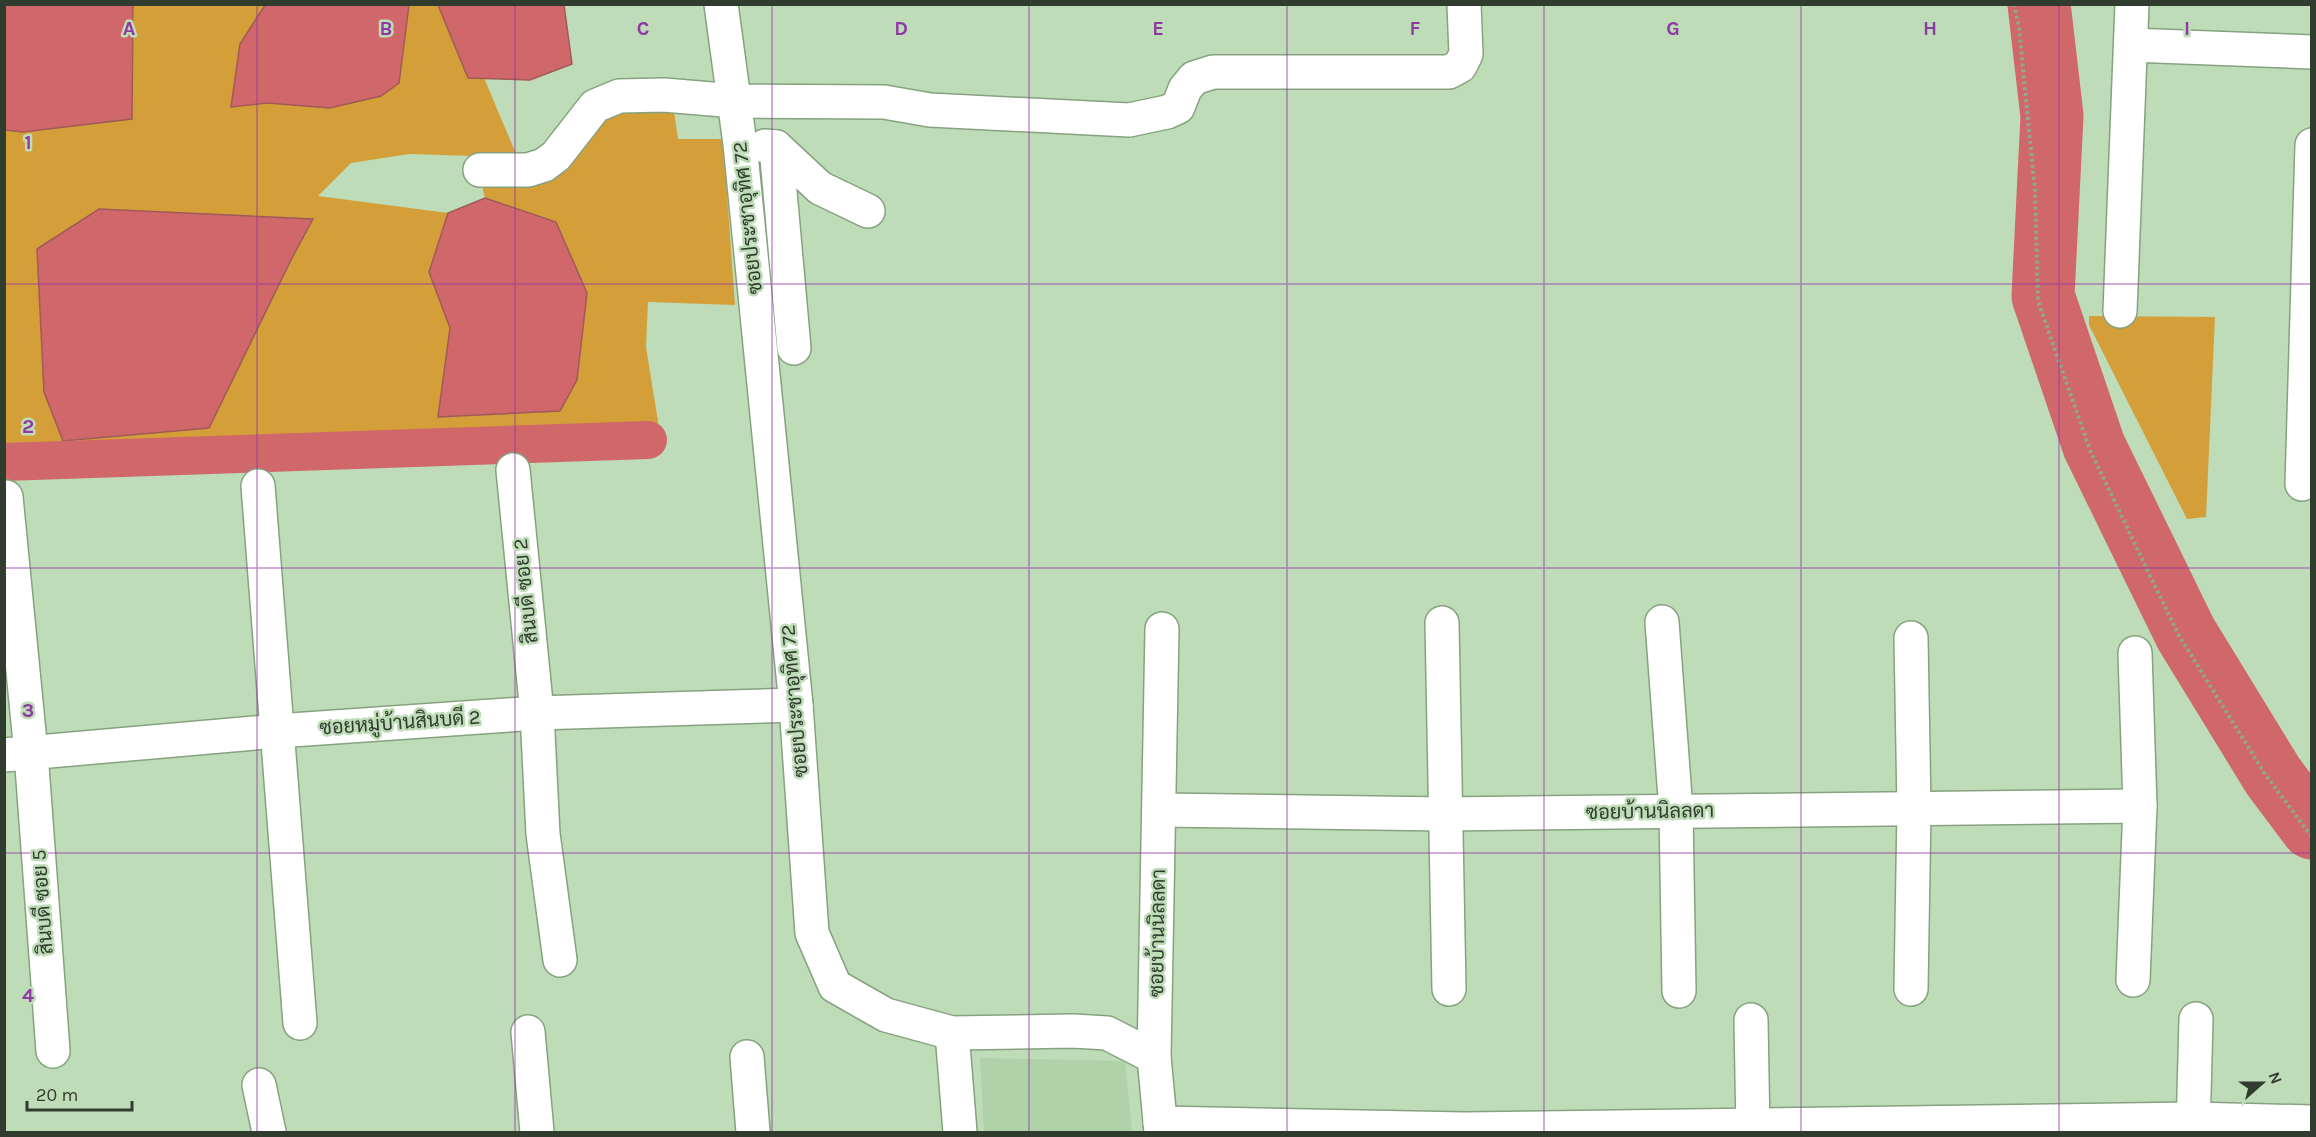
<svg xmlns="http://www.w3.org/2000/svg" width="2316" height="1137" viewBox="0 0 2316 1137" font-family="Karla,Sarabun,sans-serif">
<rect width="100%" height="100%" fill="#bedcb8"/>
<polygon fill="#b0d2a8" points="980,1058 1125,1061 1132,1132 984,1132"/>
<g fill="#d49f39" fill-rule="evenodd">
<path d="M133 5H265L240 44 231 107 267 103 330 108 399 83 409 5H438L468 77 484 78 520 163 670 84 678 139H723L735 305 648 302 646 347 662 446 5 476 4 130 23 132 134 25ZM409 154 474 156 485 198 556 222 438 417 450 328 429 272 448 213 318 196 351 163ZM99 209 313 219 292 258 209 427Z"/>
<polygon points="2089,316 2215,317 2206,517 2187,519 2089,325"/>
</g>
<g fill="#d0676a" stroke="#a05a58" stroke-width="1.5">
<polygon points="5,4 133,5 132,119 23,132 5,130"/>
<polygon points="265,5 409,5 399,83 381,96 330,108 267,103 231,107 240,44"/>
<polygon points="438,5 564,5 572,64 530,80 468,78"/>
<polygon points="485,198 556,222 587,293 577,380 560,411 438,417 450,328 429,272 448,213"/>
<polygon points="99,209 313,219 292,258 209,428 63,441 44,392 37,249"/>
</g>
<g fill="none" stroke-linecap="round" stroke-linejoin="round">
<polyline stroke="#d0676a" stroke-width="38" points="4,462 648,440"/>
<polyline stroke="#d0676a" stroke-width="63" points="2039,4 2052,116 2043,296 2094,446 2186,634 2273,776 2312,828"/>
<g stroke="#86a27f" stroke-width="36">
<g id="minor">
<polyline points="721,4 740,144 796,705 812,933 835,986 886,1015 952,1033 1073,1031 1107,1033 1154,1057 1161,1132"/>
<polyline points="2131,45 2312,52"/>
<polyline points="765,146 776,147 820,188 868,211"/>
<polyline points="776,147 794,348"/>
<polyline points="480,170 528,170 544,165 556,156 595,106 619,96 664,95 735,101 884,102 930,110 1129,120 1167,112 1178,107 1185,89 1194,78 1213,72 1449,72 1460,66 1466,54 1464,4"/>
<polyline points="2120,311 2132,4"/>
<polyline points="513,470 537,713 543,834 560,960"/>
<polyline points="2302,484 2312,145"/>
<polyline points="258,486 300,1023"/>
<polyline points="6,497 31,753 53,1051"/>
<polyline points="1662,622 1676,811 1679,991"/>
<polyline points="1442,623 1449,989"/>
<polyline points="1911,638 1914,808 1911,989"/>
<polyline points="4,755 277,731 537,713 796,705"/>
<polyline points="1160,810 1445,814 2140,806"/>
<polyline points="2133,980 2140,806 2135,653"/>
<polyline points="1751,1020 1753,1132"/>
<polyline points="528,1032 537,1132"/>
<polyline points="952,1033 960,1132"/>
<polyline points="747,1057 753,1132"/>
<polyline points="1154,1057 1162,629"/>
<polyline points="259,1085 269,1132"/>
<polyline points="1160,1123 1465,1129 2193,1119 2312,1122"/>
<polyline points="2193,1132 2196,1019"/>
</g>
</g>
<polyline stroke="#8fa88a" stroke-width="4" stroke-dasharray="3 3" stroke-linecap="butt" points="2014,4 2019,28 2035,191 2038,301 2090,450 2178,634 2265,774 2312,837"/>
<use href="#minor" stroke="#fff" stroke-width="33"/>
</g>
<path fill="none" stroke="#8f37a3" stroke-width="1.5" stroke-opacity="0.55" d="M257 4V1132M515 4V1132M772 4V1132M1029 4V1132M1287 4V1132M1544 4V1132M1801 4V1132M2059 4V1132M4 284H2312M4 568H2312M4 853H2312"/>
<g text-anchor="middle" stroke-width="5" stroke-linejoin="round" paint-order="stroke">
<g font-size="20" fill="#303c2d" stroke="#bedcb8">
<text transform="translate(747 218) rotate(-96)" y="7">ซอยประชาอุทิศ 72</text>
<text transform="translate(525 591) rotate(-96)" y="7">สินบดี ซอย 2</text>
<text transform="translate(794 701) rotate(-95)" y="7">ซอยประชาอุทิศ 72</text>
<text transform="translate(400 722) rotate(-4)" y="7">ซอยหมู่บ้านสินบดี 2</text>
<text transform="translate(1650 811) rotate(-1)" y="7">ซอยบ้านนิลลดา</text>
<text transform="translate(42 902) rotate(-94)" y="7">สินบดี ซอย 5</text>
<text transform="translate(1157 933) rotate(-89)" y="7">ซอยบ้านนิลลดา</text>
</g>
</g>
<g font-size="20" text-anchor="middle" font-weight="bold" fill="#8f37a3" stroke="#bedcb8" stroke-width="5" stroke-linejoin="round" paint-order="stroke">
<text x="129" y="35">A</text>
<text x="386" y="35">B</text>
<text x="643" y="35">C</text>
<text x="901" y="35">D</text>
<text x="1158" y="35">E</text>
<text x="1415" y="35">F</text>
<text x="1673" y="35">G</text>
<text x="1930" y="35">H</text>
<text x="2187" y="35">I</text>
<text x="28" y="149">1</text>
<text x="28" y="433">2</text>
<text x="28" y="717">3</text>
<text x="28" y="1002">4</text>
</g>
<rect width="2316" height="1137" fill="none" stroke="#303c2d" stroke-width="12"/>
<g transform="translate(2262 1083) rotate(69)" stroke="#bedcb8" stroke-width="4.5" paint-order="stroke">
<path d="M0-4.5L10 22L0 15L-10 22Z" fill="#303c2d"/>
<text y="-9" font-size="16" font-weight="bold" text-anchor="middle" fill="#303c2d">N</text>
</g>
<path d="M27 1101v9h105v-9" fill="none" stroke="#303c2d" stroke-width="3"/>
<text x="36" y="1101" font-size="18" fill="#303c2d" stroke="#bedcb8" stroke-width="4.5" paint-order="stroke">20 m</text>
</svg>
